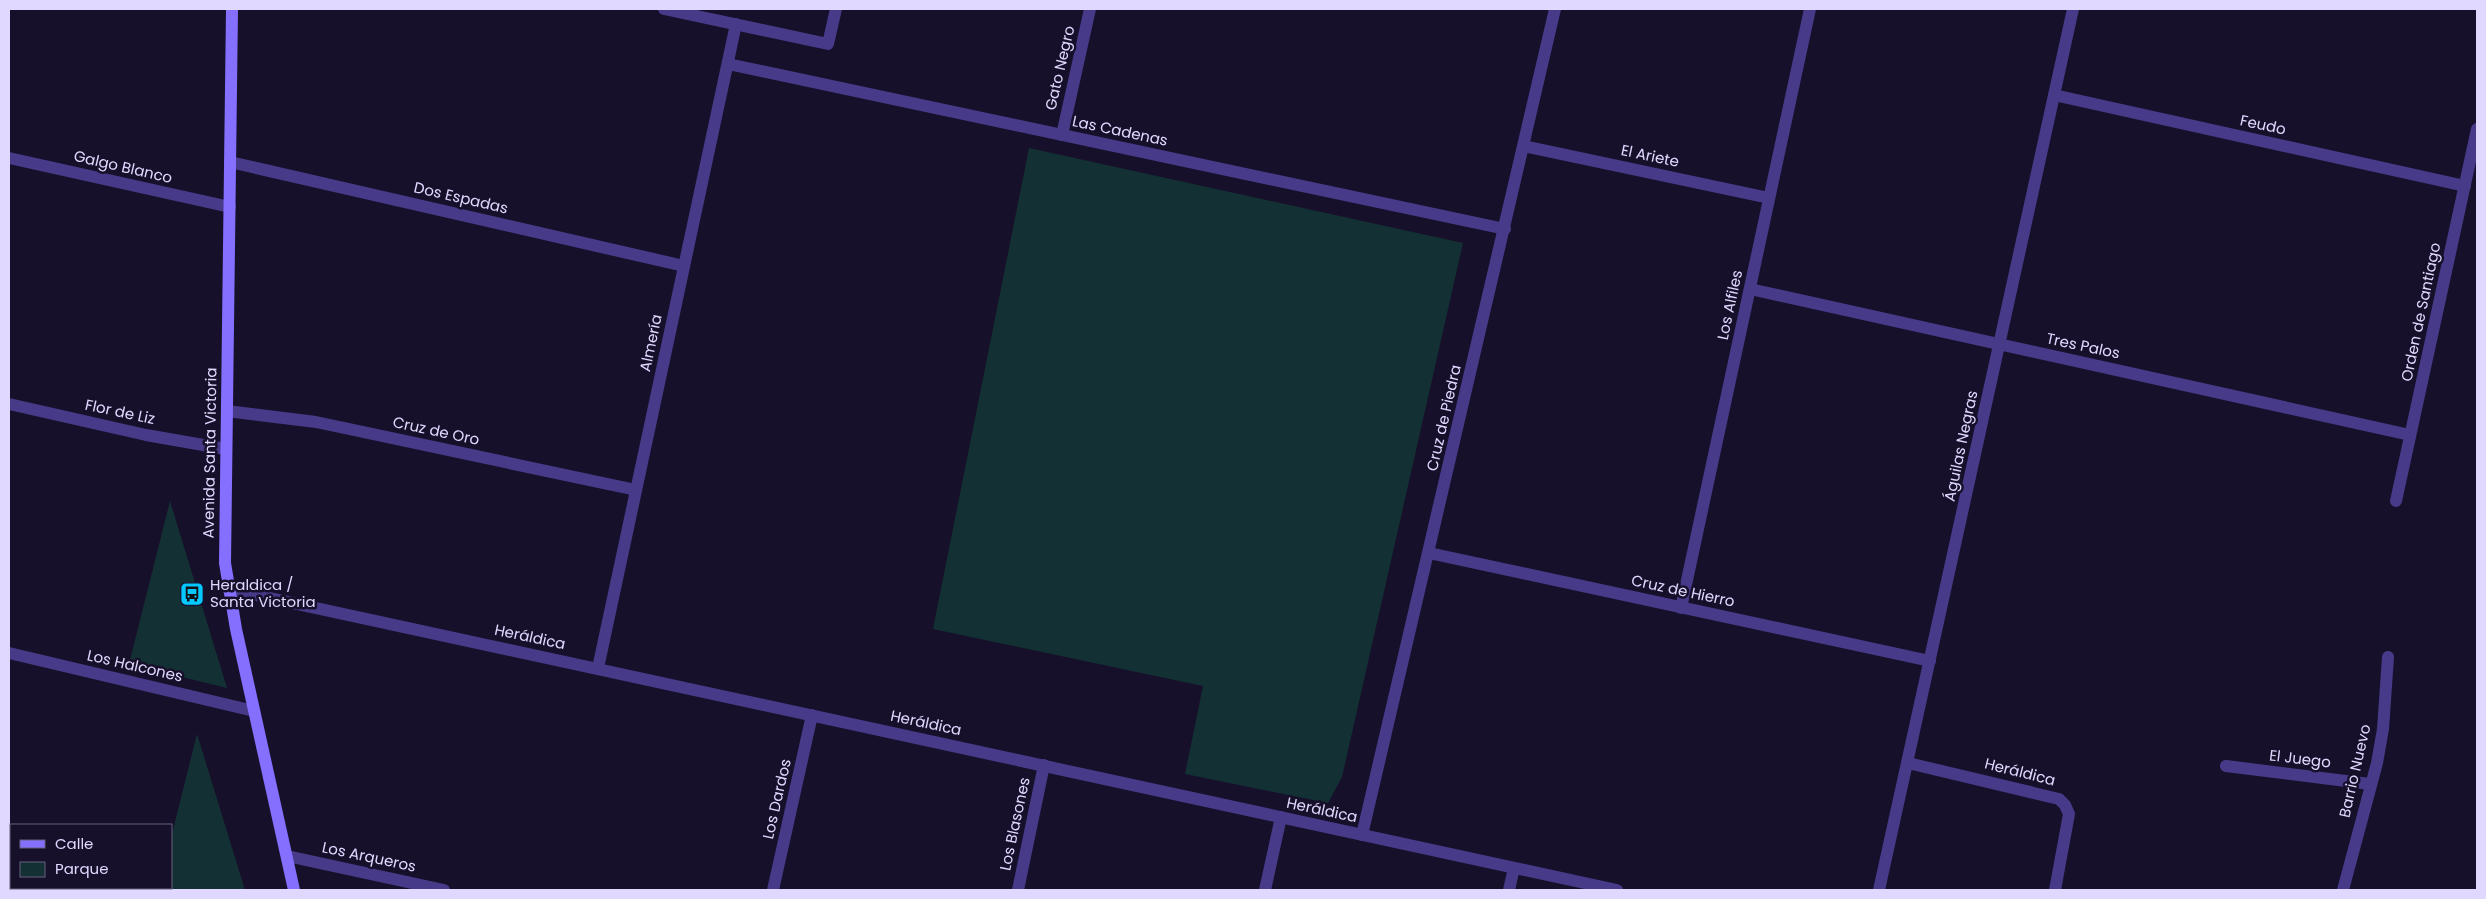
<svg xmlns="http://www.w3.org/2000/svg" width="2486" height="899" viewBox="0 0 2486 899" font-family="Poppins,sans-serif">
<rect width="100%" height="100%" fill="#17102a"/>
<g fill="#133134">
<polygon points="1029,148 1463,243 1342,777 1328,803 1185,774 1203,686 933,629"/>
<polygon points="170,501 227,688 129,664"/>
<polygon points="197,734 245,890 158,890 159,888 171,888 171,838"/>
</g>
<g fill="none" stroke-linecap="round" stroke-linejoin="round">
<g stroke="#473a89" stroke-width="12">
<polyline points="664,9 828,44 836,9"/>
<polyline points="728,64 1505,229"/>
<polyline points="2054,95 2465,186"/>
<polyline points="1062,135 1090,9"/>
<polyline points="1524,146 1769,198"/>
<polyline points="9,158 230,207"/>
<polyline points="230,162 684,266"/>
<polyline points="1750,289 2410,435"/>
<polyline points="9,404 146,435 226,449"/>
<polyline points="227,411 316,422 636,490"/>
<polyline points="2396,501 2477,129"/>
<polyline points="1429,553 1930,661"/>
<polyline points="228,589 1617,890"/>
<polyline points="1681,608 1810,9"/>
<polyline points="9,653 254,711"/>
<polyline points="598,668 736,24"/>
<polyline points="1908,763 2059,799 2065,805 2069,814 2055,890"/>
<polyline points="2226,766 2370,784"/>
<polyline points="1362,835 1555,9"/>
<polyline points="287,856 444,890"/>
<polyline points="773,890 812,715"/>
<polyline points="1018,890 1044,765"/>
<polyline points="1265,890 1281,817"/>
<polyline points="1509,890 1514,868"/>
<polyline points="1879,890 2073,9"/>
<polyline points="2343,890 2377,763 2383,729 2388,657"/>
</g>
<polyline stroke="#846fff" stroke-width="12" points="232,9 225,563 236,629 294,890"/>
</g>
<defs>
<g id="bus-square" transform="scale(1.25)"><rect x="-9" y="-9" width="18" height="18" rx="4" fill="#04c8ff" stroke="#17102a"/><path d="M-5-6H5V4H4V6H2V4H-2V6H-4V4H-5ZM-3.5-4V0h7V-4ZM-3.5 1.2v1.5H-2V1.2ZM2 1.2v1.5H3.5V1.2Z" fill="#111"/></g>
</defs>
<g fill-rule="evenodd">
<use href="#bus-square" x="192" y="594"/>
</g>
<g text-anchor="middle" stroke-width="5" stroke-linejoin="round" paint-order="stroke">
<g font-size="15" fill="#e1d8ff" stroke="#17102a">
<text transform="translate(1060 68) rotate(-77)" y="5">Gato Negro</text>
<text transform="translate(2263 125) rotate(12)" y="5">Feudo</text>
<text transform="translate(1120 131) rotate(12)" y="5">Las Cadenas</text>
<text transform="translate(1650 156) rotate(12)" y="5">El Ariete</text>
<text transform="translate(123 167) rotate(13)" y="5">Galgo Blanco</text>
<text transform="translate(461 198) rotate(13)" y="5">Dos Espadas</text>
<text transform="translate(1730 305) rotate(-78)" y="5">Los Alfiles</text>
<text transform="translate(2421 312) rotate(-78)" y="5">Orden de Santiago</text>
<text transform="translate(651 343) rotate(-78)" y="5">Almería</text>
<text transform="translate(2083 346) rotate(12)" y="5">Tres Palos</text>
<text transform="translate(120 412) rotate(12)" y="5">Flor de Liz</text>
<text transform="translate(1444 418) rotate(-77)" y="5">Cruz de Piedra</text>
<text transform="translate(436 431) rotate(12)" y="5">Cruz de Oro</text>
<text transform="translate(1961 446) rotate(-78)" y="5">Águilas Negras</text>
<text transform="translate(210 453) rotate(-89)" y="5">Avenida Santa Victoria</text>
<text transform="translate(1683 591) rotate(12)" y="5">Cruz de Hierro</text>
<text transform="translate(530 637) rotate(12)" y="5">Heráldica</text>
<text transform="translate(135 666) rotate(13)" y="5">Los Halcones</text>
<text transform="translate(926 723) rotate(12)" y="5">Heráldica</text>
<text transform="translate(2300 759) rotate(7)" y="5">El Juego</text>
<text transform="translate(2355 771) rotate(-77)" y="5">Barrio Nuevo</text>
<text transform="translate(2020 772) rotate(14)" y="5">Heráldica</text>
<text transform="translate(777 799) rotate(-77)" y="5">Los Dardos</text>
<text transform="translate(1322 810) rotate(12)" y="5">Heráldica</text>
<text transform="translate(1015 824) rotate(-78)" y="5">Los Blasones</text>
<text transform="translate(369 857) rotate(12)" y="5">Los Arqueros</text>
</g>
<g font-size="15" fill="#e1d8ff" stroke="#17102a" text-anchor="start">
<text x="210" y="590">Heraldica /<tspan x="210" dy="17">Santa Victoria</tspan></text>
</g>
</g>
<rect width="2486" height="899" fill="none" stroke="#e1d8ff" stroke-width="20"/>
<rect x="10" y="824" width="162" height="65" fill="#17102a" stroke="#68607f"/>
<rect x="20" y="840" width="25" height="8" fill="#846fff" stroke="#68607f"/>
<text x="55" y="849" font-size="15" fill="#e1d8ff">Calle</text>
<rect x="20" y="862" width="25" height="15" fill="#133134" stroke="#68607f"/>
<text x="55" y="874" font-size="15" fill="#e1d8ff">Parque</text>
</svg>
